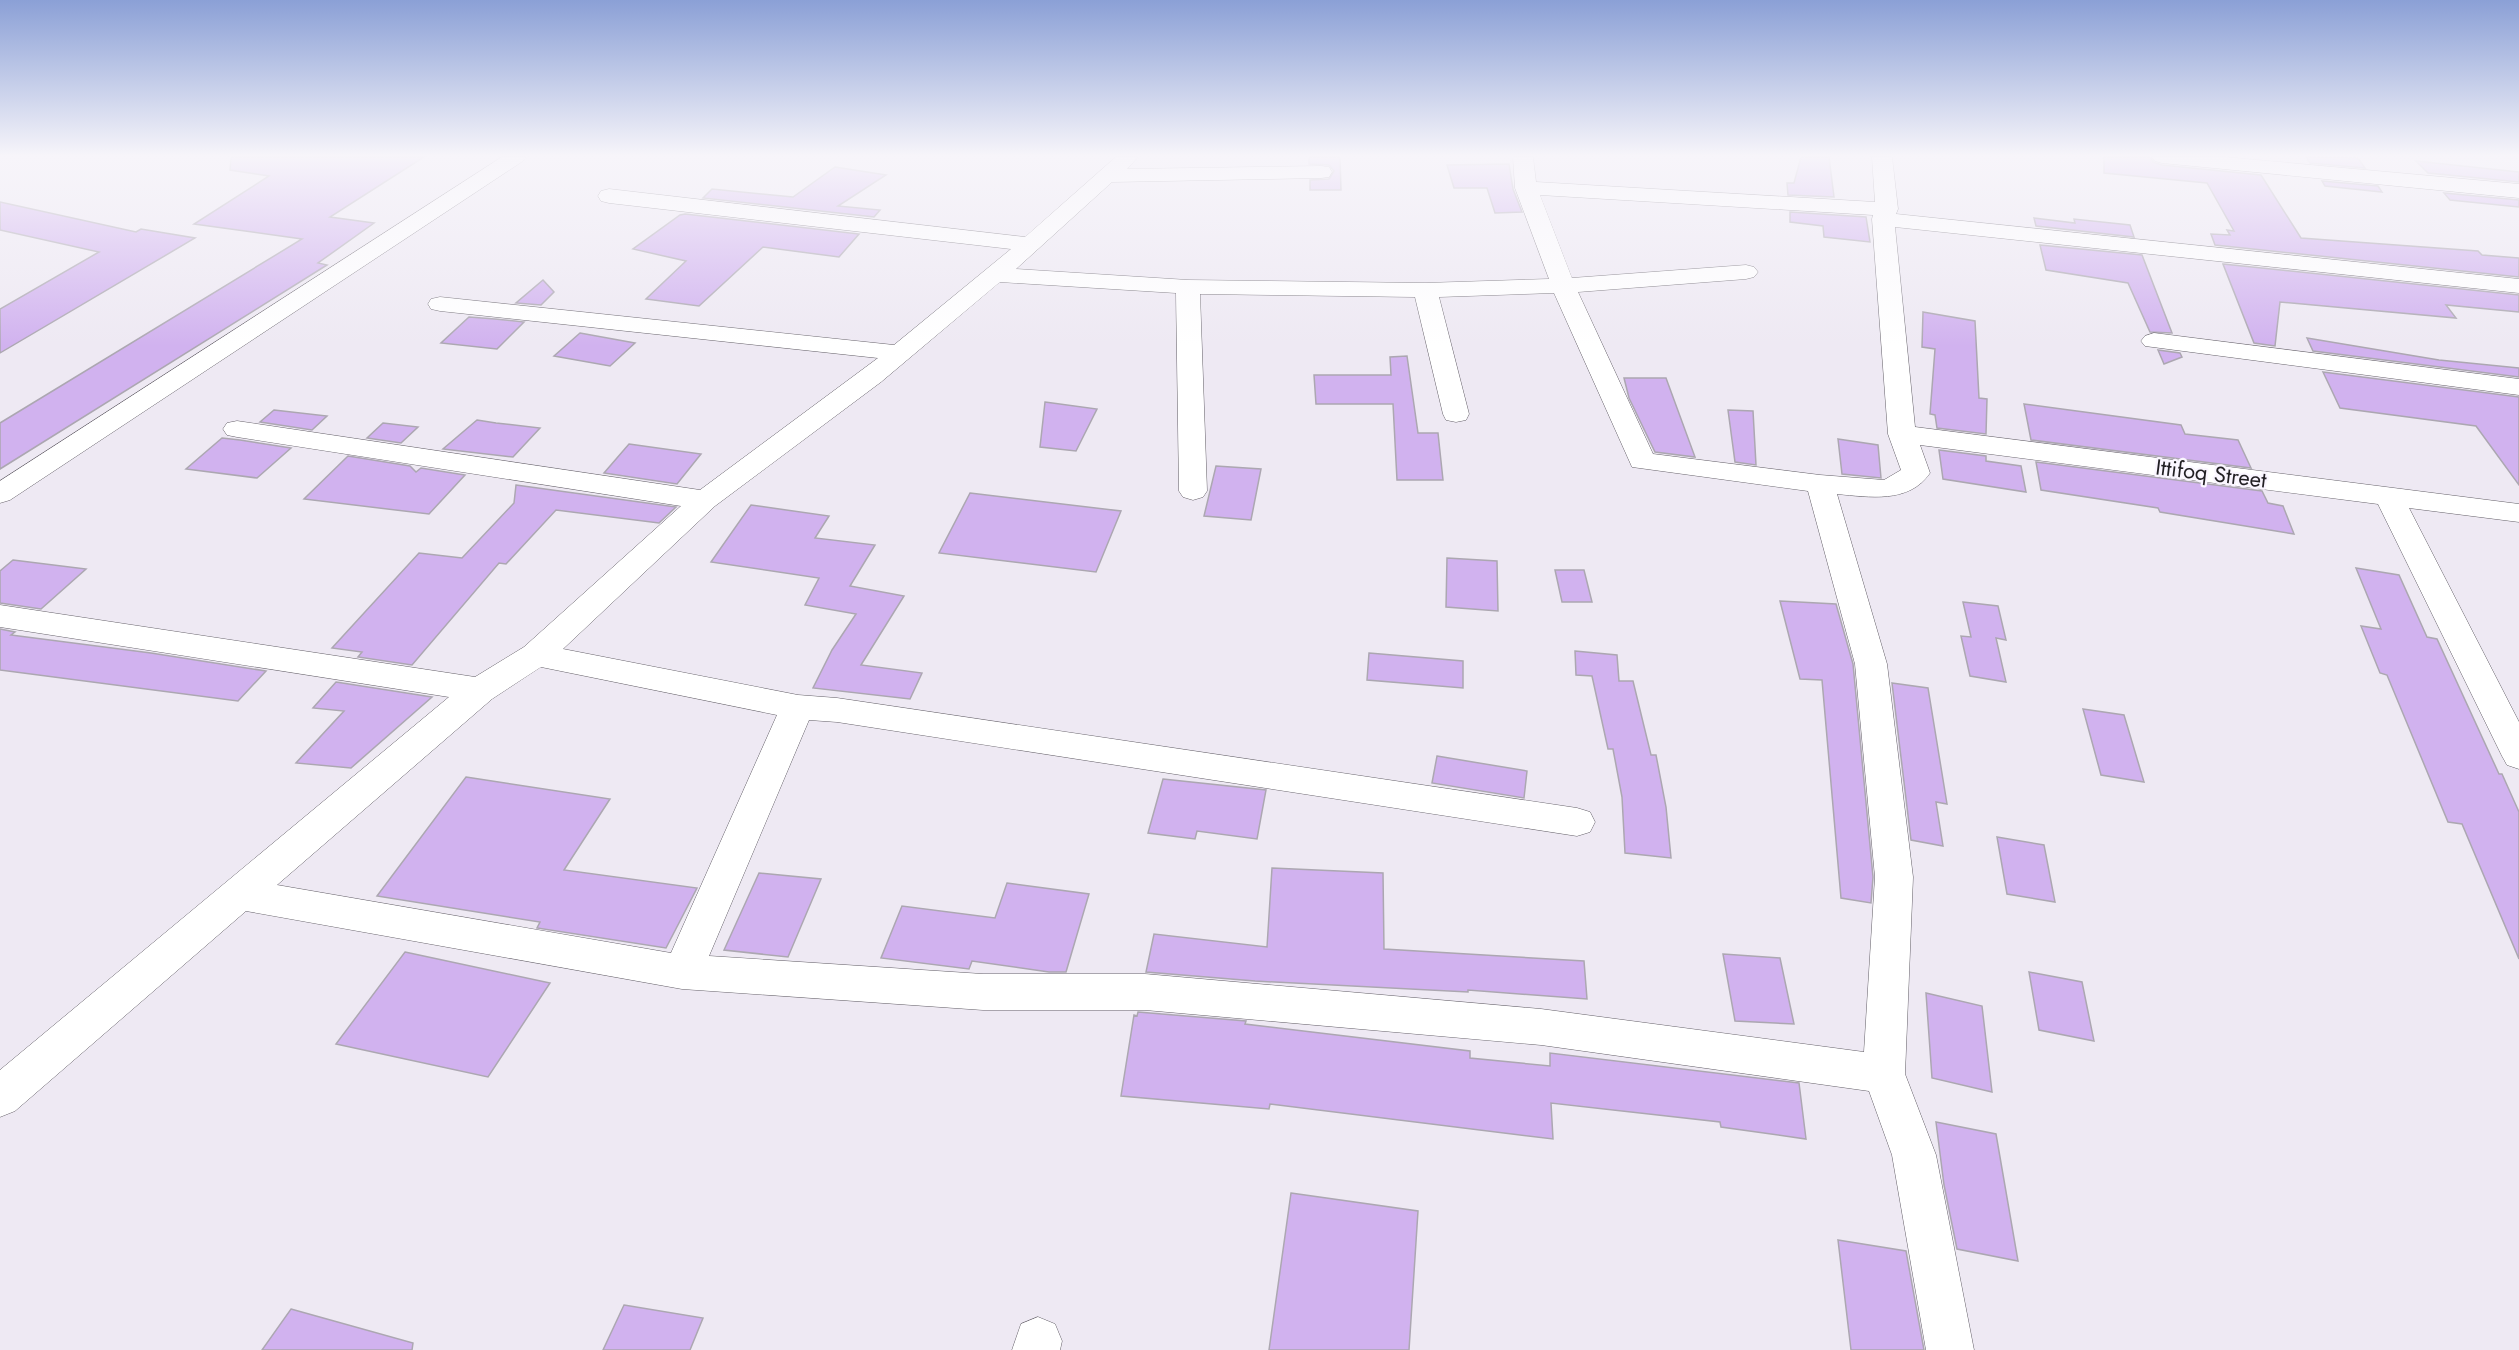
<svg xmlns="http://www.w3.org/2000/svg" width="2519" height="1350" viewBox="0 0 2519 1350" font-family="Jost,sans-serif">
<rect width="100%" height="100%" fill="#eee9f3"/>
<g fill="#d1b2ef" stroke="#aca7b1" stroke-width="1.5">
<polygon points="231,157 424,157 330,217 374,223 318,263 327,265 0,469 0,423 302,239 194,224 269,176 230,170"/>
<polygon points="1309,157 1340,157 1341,190 1310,190 1310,180 1329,179 1334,171 1329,165 1309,164"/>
<polygon points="1801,157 1829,157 1834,197 1788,195 1787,183 1794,183"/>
<polygon points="2104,157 2150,157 2153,162 2162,165 2261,175 2301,238 2478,251 2482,255 2519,258 2519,277 2215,245 2211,234 2230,235 2227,230 2234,231 2207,183 2104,173"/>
<polygon points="2306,157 2358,158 2365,168 2310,163"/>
<polygon points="2416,161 2519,172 2519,182 2428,173"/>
<polygon points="1509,164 1513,189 1522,212 1495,213 1487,188 1454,188 1447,165"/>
<polygon points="835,167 886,175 838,206 880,210 874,217 703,198 712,189 793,197"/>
<polygon points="2322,181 2378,186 2382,192 2325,186"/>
<polygon points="2444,193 2519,200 2519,207 2450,200"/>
<polygon points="0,202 136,232 141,229 195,238 0,353 0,309 99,252 0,230"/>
<polygon points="1790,212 1866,217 1870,242 1824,237 1823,226 1790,222"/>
<polygon points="685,214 859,234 839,257 763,247 699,306 646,299 686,261 633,249 680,215"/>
<polygon points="2034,218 2075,223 2074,219 2130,225 2134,237 2036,226"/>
<polygon points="2040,245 2142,255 2172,333 2150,332 2128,283 2046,270"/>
<polygon points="2223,264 2519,295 2519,312 2446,305 2456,318 2280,302 2275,346 2254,343"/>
<polygon points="543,280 554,292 541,305 516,303"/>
<polygon points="1923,312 1975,321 1979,398 1987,399 1986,434 1937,428 1935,415 1930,414 1935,349 1922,347"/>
<polygon points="469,317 495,319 524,322 497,349 441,343"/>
<polygon points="580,333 635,343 610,366 554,356"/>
<polygon points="2307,338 2439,360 2519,368 2519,377 2313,351"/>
<polygon points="2158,350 2180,353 2182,357 2164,364"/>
<polygon points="1407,356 1418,433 1438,433 1443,480 1397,480 1393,404 1316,404 1314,375 1391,375 1390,357"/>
<polygon points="2323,372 2519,397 2519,485 2476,426 2340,408"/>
<polygon points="1624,378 1666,378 1695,457 1655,452 1629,398"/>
<polygon points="1045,402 1097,409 1076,451 1040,447"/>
<polygon points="2024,404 2181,425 2185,434 2238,440 2251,468 2031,440"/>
<polygon points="274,410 327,416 312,430 260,422"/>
<polygon points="1728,410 1753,411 1756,465 1735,462"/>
<polygon points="477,420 496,423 540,428 513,457 443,449"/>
<polygon points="383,423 418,427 401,443 367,438"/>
<polygon points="222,438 240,440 291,448 257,478 186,469"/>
<polygon points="1838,439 1878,445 1881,478 1842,474"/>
<polygon points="629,444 701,454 677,484 604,473"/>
<polygon points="1939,450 1986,456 1986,461 2021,466 2026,492 1943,479"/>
<polygon points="348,456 410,466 416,472 421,468 465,475 429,514 304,499"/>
<polygon points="2036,462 2262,491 2268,503 2283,506 2294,534 2160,512 2158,508 2041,490"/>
<polygon points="1216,466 1261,469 1251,520 1204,516"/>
<polygon points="516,485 676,507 659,523 556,510 506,564 499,563 412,665 358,657 362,652 332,648 419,553 462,558 514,503"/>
<polygon points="970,493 1121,511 1096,572 939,553"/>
<polygon points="751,505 829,516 815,538 875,545 850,586 904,596 861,665 922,673 910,699 813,688 832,650 856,614 805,605 819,578 711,562"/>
<polygon points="1447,558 1497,561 1498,611 1446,607"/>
<polygon points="13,560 86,569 41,609 0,603 0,571"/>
<polygon points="2356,568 2399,575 2427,637 2437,639 2499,774 2502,774 2519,812 2519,959 2462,824 2448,822 2387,675 2380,673 2361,626 2381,629"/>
<polygon points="1555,570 1584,570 1592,602 1562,602"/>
<polygon points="1780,601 1836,604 1853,664 1873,877 1871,903 1841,898 1822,680 1800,679"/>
<polygon points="1963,602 1998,606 2006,640 1996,638 2006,682 1970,676 1961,636 1971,637"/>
<polygon points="0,629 15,632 11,635 151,653 266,671 238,701 0,670"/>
<polygon points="1575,651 1617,655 1619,681 1633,681 1651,755 1656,755 1666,807 1671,858 1625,853 1622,797 1613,749 1608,749 1592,676 1576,675"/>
<polygon points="1369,653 1463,661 1463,688 1367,680"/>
<polygon points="336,682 432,697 351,768 296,763 344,711 313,708"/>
<polygon points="1892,683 1928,688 1947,804 1936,802 1943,846 1911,840"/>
<polygon points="2083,709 2124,715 2144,782 2101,775"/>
<polygon points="1437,756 1527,771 1524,798 1432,783"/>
<polygon points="466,777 610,799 564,870 697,888 666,948 537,928 540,922 377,896"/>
<polygon points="1163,779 1266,790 1257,839 1197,831 1195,839 1148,833"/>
<polygon points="1997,837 2044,845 2055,902 2007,894"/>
<polygon points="1272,868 1383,873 1384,949 1584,961 1587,999 1468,990 1468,992 1255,981 1146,972 1154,934 1267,947"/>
<polygon points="759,873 821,879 788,957 724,950"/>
<polygon points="1007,883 1089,894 1066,972 1049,972 972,961 969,969 881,958 902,906 995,918"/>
<polygon points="405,952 550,983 488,1077 336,1044"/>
<polygon points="1723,954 1780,958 1794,1024 1735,1021"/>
<polygon points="2029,972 2082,982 2094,1041 2039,1030"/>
<polygon points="1926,993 1982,1006 1992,1092 1932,1078"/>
<polygon points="1138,1012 1246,1021 1245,1024 1470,1051 1470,1058 1550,1066 1550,1053 1799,1083 1806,1139 1721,1127 1720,1122 1551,1103 1553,1139 1270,1104 1269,1109 1121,1096 1134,1015 1137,1016"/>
<polygon points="1936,1122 1996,1134 2018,1261 1957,1249 1944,1185"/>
<polygon points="1291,1193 1418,1211 1409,1350 1269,1350"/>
<polygon points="1838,1240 1906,1251 1924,1350 1851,1350"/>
<polygon points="624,1305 703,1318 690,1350 603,1350"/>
<polygon points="291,1309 413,1343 412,1350 262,1350"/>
</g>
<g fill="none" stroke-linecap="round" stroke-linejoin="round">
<g stroke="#646068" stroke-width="1">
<g id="minor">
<polygon points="502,157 526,157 523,161 10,500 0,503 0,481"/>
<path d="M1116 157H1138L1127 169 1321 166 1329 167 1332 172 1329 177 1321 178 1112 182 1016 269 1188 280 1425 283 1549 279 1515 188 1513 157H1533L1536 182 1875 202 1872 157H1892L1898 209 1896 214 2519 279V293L1895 227 1915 427 2519 504V522L2409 508 2519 722V769L2507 765 2502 756 2378 504 1920 445 1930 473C1909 504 1869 497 1837 494L1887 664 1913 877 1905 1074 1936 1155 1974 1350H1926L1892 1155 1869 1091 1541 1045 1145 1010H983L682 989 246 911 15 1111 0 1117V1070L449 697 0 627V605L475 677 524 647 681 506 237 437 227 435 223 429 227 423 237 421 700 490 878 358 440 311 431 309 428 304 431 299 440 297 894 345 1011 249 609 203 601 201 598 196 601 191 609 189 1025 237ZM1540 195 1873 215 1872 219 1888 434 1901 470 1884 480 1820 475 1653 454 1578 292 1746 279 1754 277 1758 272 1754 267 1746 265 1572 278ZM1000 282 1176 293 1179 491 1183 497 1193 500 1203 497 1207 491 1200 294 1415 297 1443 414 1446 420 1456 422 1466 420 1469 414 1439 297 1554 293 1632 467 1808 491 1855 664 1875 877 1864 1052 1541 1009 1145 974H983L709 956 809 720 837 722 1577 836 1590 832 1595 822 1590 812 1577 808 837 698 798 695 563 649 715 506 881 382ZM541 667 777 715 671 953 277 885 492 699Z"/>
<polygon points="2152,157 2224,157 2519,184 2519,198 2162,163 2155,161"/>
<polygon points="2154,333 2519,379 2519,395 2145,346 2141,341 2145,336"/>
<polygon points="1038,1317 1055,1324 1062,1341 1060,1350 1012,1350 1021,1324"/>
</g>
</g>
<use href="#minor" fill="#fff" fill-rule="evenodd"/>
</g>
<linearGradient id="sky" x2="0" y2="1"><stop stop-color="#8ba0d6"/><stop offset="0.45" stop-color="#f7f5fa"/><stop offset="1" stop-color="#f7f5fa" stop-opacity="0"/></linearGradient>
<rect width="2519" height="346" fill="url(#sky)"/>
<g text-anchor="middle" stroke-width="4.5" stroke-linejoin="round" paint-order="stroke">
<g font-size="22" fill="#211f23" stroke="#faf6ff">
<text transform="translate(2211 473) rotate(7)" y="8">Ittifoq Street</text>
</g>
</g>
</svg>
